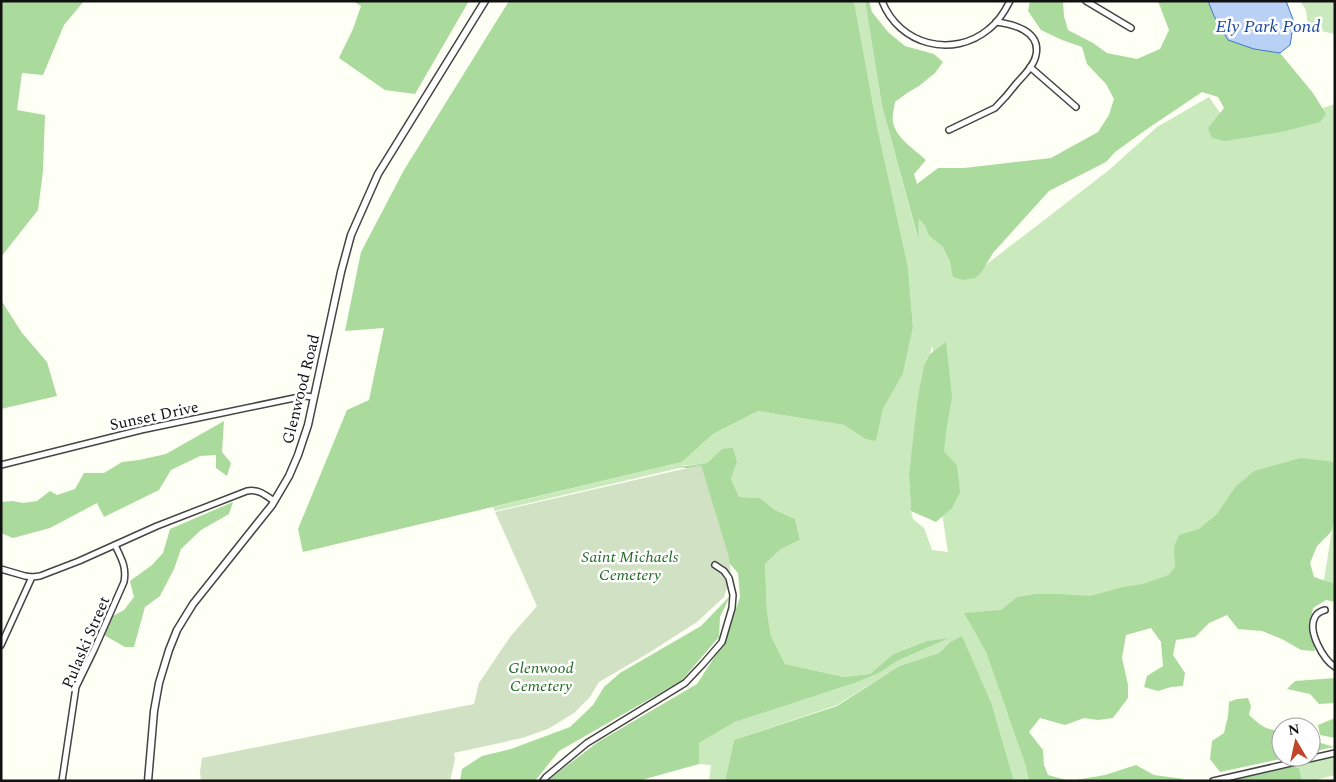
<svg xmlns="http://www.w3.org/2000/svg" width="1336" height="782" viewBox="0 0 1336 782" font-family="Spectral,serif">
<rect width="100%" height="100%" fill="#fefff5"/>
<g fill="#caeabd" fill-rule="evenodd">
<path d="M854 1H865L882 106 917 236 919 219 925 226 929 236 943 247 952 269 974 274 1109 170 1157 127 1209 97 1237 137 1335 104V487L1183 575 1127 598 970 623 986 652 1026 767 1029 781H1014L992 705 949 643 939 653 899 666 837 705 734 740 725 781H709L711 765 699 764V743L735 722 855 683 879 673 899 660 948 639 927 641 893 654 870 674 844 677 785 664 771 636 767 612 765 564 781 549 800 540 795 519 775 510 760 498 739 497 731 479 737 462 722 449 707 463 681 466 684 467 495 511 493 507 682 462 713 434 758 411 844 425 865 439 876 440 883 409 903 374 913 326 908 267 877 126ZM932 345 939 400 941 507 948 552 932 550 924 528 913 519 911 511 909 474 924 365 930 354Z"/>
<polygon points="1300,1 1335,1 1335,34 1308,28 1306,10"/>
<polygon points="1335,511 1335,584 1323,586"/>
<polygon points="1335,757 1335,775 1319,779 1317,781 1302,781 1299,768 1292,766"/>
</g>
<g fill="#aadb9d">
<polygon points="1,1 84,1 64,25 43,75 22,73 17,110 45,115 43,171 38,210 1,257"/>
<polygon points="353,1 469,1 415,94 385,90 339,58 353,29 361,6"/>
<polygon points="509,1 854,1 877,126 908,267 913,327 903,374 883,409 876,441 865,439 844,425 758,411 713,434 682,462 303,552 298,529 347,410 369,400 384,328 345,331 361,252 404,170"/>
<path d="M865 1H869L872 12 888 32 905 46 934 54 943 62 935 73 919 86 907 93 895 102C894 108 892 116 893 122 896 138 914 149 926 160L914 174 917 184 938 168H964L1051 158 1098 132 1109 115 1114 99 1106 84 1087 64 1082 47 1062 40 1041 30 1028 11 1030 1H1063L1064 16 1068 30 1093 43 1107 53 1137 59 1160 49 1169 30 1158 1H1208V3L1254 49 1280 53 1313 93 1326 114 1320 122 1281 132 1225 141 1212 138 1208 128 1224 108 1218 97 1202 92 1147 129 1115 152 1106 162 1049 191 993 253 981 273 975 278 963 280 953 277 950 263 943 247 929 236 925 226 919 219 918 238 882 106Z"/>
<polygon points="1,300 22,333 47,362 57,396 1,409"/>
<polygon points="946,342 952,397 946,432 944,451 957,466 960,492 952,508 936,522 911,511 909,474 918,397 924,365 930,354"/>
<polygon points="224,421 222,452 231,463 227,476 216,468 216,455 200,456 171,470 159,490 104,517 97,503 50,528 13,538 1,533 1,502 13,501 23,503 37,501 50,491 57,495 75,489 84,473 104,473 122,462 139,460 166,454"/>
<polygon points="733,448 737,462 731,479 739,497 760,498 775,510 795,519 800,540 781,549 765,564 767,612 771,636 785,664 844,677 870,674 893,654 927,641 950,638 899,660 879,673 855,683 735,722 699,743 699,764 638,781 547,781 598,742 697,684 726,639 740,597 738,573 721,554 692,469 679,467 707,463 722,449"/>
<polygon points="1301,458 1335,462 1335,520 1331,532 1317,546 1310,563 1314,577 1335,584 1335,602 1326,600 1313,608 1310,624 1315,651 1301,650 1282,639 1262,631 1238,629 1227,615 1209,623 1195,637 1176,640 1173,655 1185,673 1183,686 1171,687 1158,691 1144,687 1147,676 1163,666 1161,642 1151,628 1126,635 1122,658 1128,685 1128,698 1113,718 1098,720 1084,718 1065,725 1040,718 1029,732 1043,750 1044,765 1048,775 1070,781 1105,775 1136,765 1154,775 1184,779 1177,781 1029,781 1026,767 986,652 964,613 1001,610 1017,597 1036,594 1059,594 1090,596 1123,587 1143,584 1169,575 1175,567 1174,547 1179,535 1199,529 1217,514 1236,486 1254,471"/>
<polygon points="233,502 229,514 201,530 181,549 174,569 160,596 145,607 134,647 125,647 104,635 113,616 124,610 134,597 130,581 152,565 163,553 170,529"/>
<polygon points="730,596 720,617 719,637 681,681 559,751 535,781 460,781 462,769 482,756 511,749 570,727 593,705 604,687 620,673 701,626"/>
<polygon points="962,636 992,705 1014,781 725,781 734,740 837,706 899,666 939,653 949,643"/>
<polygon points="1335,678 1335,703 1319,704 1310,694 1287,689 1295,681"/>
<path d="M1248 698 1251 706 1249 715C1260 725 1266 731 1281 730V757H1290L1220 772 1210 759 1212 741 1224 733 1228 716 1229 702 1237 699Z"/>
<polygon points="1335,718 1335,738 1320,735 1318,725"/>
<polygon points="1311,740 1334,747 1311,752"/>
<polygon points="1292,766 1299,768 1302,781 1226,781"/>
</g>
<polygon fill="#d1e2c4" points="701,465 729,557 731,576 724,597 697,622 647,654 599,682 590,697 574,713 548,729 522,738 454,753 455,759 450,781 201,781 200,772 202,758 474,704 479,683 510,637 537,606 495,512"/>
<polygon fill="#bad1f6" stroke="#4174cc" points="1208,1 1286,1 1294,22 1290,45 1280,53 1254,49 1228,40 1214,16"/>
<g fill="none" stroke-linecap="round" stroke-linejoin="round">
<g stroke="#444" stroke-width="8">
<g id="minor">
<path d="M882 1C899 45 953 59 989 29 998 22 1005 11 1010 1"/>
<polyline points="1086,1 1131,28"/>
<polyline points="1030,67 1076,107"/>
<path d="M949 130 995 108C1003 100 1010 92 1016 84 1023 76 1034 66 1036 55 1041 31 1013 24 996 22"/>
<polyline points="1,465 141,430 304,396 314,397"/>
<path d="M1 569 25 576 32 577 40 576 79 561 157 526 247 491C259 489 265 495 274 501"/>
<path d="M1325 610C1321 611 1317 613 1315 617 1307 631 1323 659 1335 667"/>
<polyline points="1,645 32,577"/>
<path d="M62 781 76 687 94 650 124 582C127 567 121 558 115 545"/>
<polyline points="543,781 546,777 587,743 685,683 703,664 722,642 732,608 733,595 729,578 724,571 715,565"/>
<polyline points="1213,781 1335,753"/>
</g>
</g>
<g stroke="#444" stroke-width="9">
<polyline id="tertiary" points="148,781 154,711 159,683 169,650 177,630 193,604 272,505 289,476 298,455 308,425 341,272 351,235 378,174 485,1"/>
</g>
<use href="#minor" stroke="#fff" stroke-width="5"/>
<use href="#tertiary" stroke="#fff" stroke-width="6"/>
</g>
<g text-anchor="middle" stroke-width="5" stroke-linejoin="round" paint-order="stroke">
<g font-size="16" fill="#111" stroke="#fff">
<text transform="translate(300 389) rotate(-76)" y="6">Glenwood Road</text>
<text transform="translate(154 415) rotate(-12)" y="6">Sunset Drive</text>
<text transform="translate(85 642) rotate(-67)" y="6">Pulaski Street</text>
</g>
<g font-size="16" font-style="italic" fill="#206922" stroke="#fff">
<text x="630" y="562">Saint Michaels<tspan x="630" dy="18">Cemetery</tspan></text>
<text x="541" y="673">Glenwood<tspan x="541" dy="18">Cemetery</tspan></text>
</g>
<g font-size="18" font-style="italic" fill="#1a47a3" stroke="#fff">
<text x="1268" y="32">Ely Park Pond</text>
</g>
</g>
<rect width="1336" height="782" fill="none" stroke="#111111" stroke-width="5"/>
<g transform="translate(1296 742) rotate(351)"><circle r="24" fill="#ffffff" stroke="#a0a0a0"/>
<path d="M0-4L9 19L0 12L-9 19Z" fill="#c14529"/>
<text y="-8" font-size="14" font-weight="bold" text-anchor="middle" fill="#111111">N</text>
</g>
</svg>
